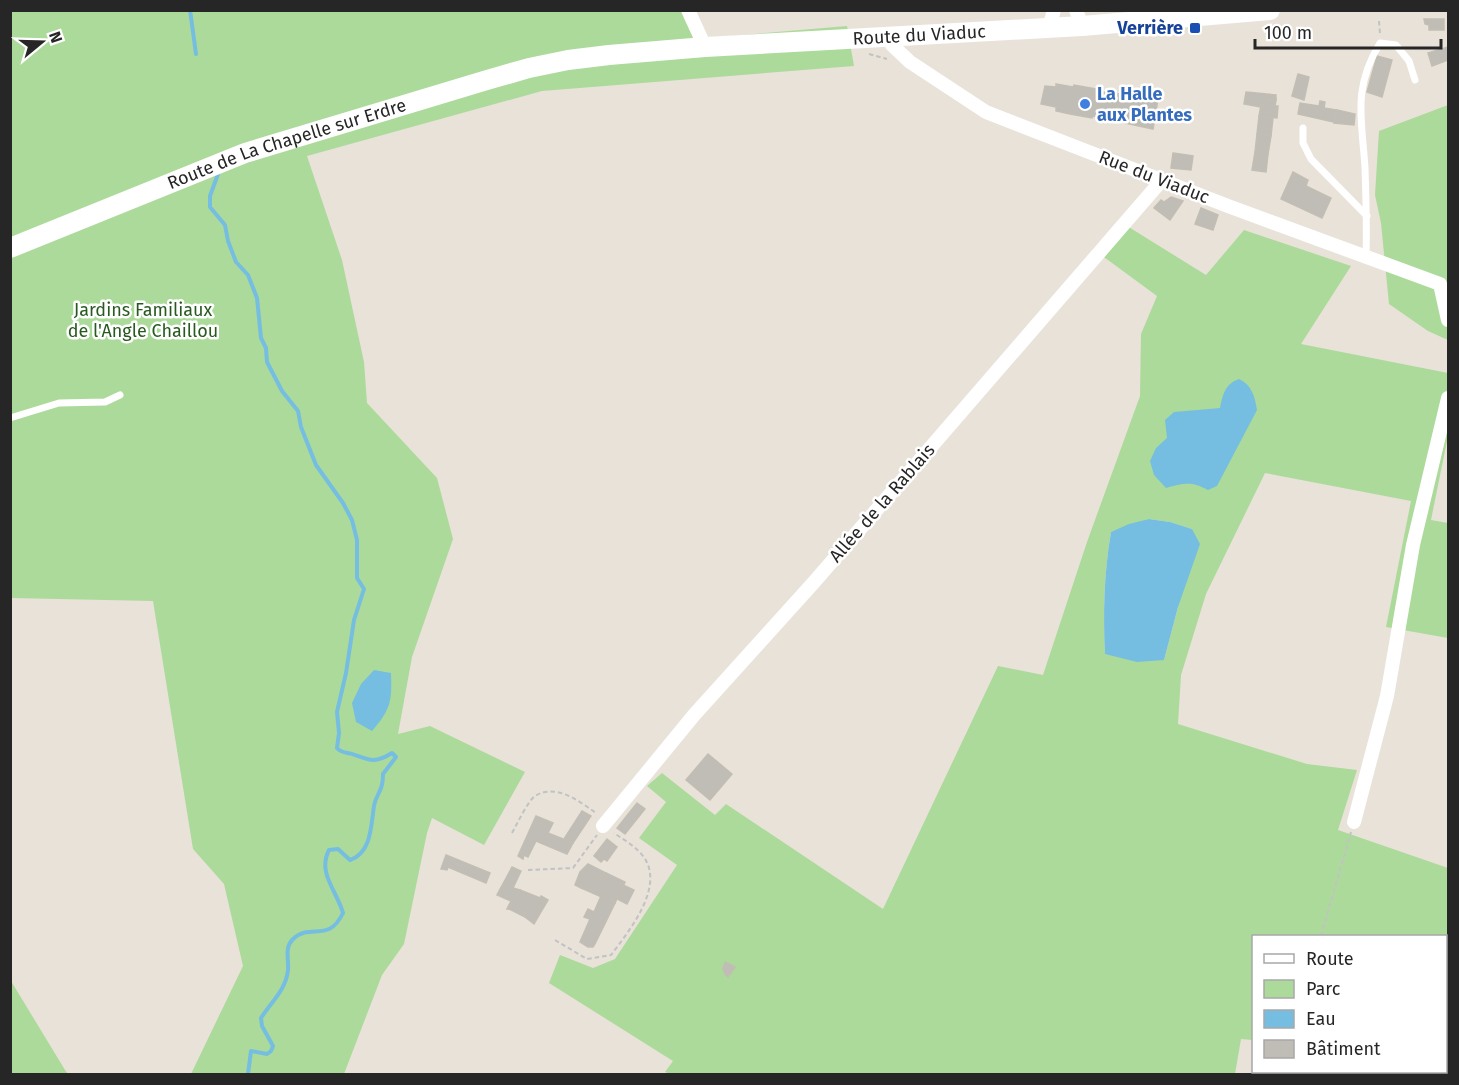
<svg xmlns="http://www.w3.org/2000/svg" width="1459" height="1085" viewBox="0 0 1459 1085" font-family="'Fira Sans',sans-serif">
<rect width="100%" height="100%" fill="#e8e2d9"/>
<g fill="#acda9a" fill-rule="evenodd">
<polygon points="682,10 708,38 847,26 854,66 542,91 307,156 342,260 364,362 367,403 437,478 453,539 412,657 398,734 430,726 525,772 484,845 432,818 427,833 404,944 382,975 344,1074 191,1074 243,966 224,884 193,849 153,601 11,598 11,11"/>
<polygon points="1448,105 1448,340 1428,331 1389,304 1381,223 1375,195 1379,131"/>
<path d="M1119 221 1206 275 1244 230 1351 266 1301 344 1448 373V436L1431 520 1448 523V638L1386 627 1411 501 1265 473 1206 594 1181 675 1178 724 1307 764 1357 770 1338 830 1448 868V1074H1388V1072H1446V936H1254L1253 1040 1241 1039 1235 1074H670L665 1072 673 1061 549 983 560 955 593 968 615 959 677 865 639 838 666 802 647 786 662 773 715 815 726 804 883 909 998 666 1043 675 1087 542 1140 396 1141 334 1157 296 1093 249ZM1149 519 1170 522 1192 529 1178 607 1164 660 1105 654C1103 613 1104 573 1111 532Z"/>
<polygon points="11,981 65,1070 68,1074 11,1074"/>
</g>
<g fill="#75bee1">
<path d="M1239 379C1252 385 1255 397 1257 410L1217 486 1208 490C1192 481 1183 483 1166 488L1154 475 1150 461 1156 448 1167 438 1165 420 1174 412 1220 408C1223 394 1225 384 1239 379Z"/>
<path d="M1149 519 1170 522 1192 529 1200 544 1178 607 1164 660 1137 662 1105 654C1103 613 1104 573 1111 532L1129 524Z"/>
<path d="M374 670 391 673C392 701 391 709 372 731L356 722 352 703 361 684Z"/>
</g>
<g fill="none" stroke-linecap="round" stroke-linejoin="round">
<g stroke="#75bee1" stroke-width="4">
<polyline points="190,10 196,54"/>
<path d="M218 174 210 196V207L225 225 228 241 236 262 248 275 257 298 261 338 266 348 267 362 282 391 298 411 301 427 316 465 343 503 352 520 357 540V578L364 589 354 620 346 673 337 712 339 733 337 748C342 754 348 752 355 755 371 761 376 763 392 753L396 757 383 774C383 793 376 793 374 806 371 824 372 853 350 860L338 849 329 850C317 873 337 891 343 913 328 944 311 922 293 939 284 948 289 959 288 970 286 990 271 1002 261 1018L262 1026 273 1046 271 1051 267 1054 251 1051 248 1074"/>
</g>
</g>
<g fill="#c0bcb6" stroke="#c3beb3" stroke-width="1.5">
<polygon points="1424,19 1444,19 1444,30 1429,30 1429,25 1425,24"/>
<polygon points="1448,47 1448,60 1432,66 1428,53"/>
<polygon points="1377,56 1392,60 1382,97 1367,92"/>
<polygon points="1298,74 1309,77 1304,100 1292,96"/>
<polygon points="1056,84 1073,87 1074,85 1097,89 1096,91 1158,99 1153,129 1093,116 1092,118 1070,114 1056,111 1056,107 1041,104 1045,86 1056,87"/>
<polygon points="1246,92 1276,95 1276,100 1267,100 1266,105 1261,105 1261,107 1244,104"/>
<polygon points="1267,100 1276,100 1275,106 1278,106 1277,118 1259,116 1261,105 1266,105"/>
<polygon points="1320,101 1325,102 1324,108 1337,110 1334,122 1298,114 1300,103 1319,106"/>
<polygon points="1337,110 1355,114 1354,125 1334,123"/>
<polygon points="1259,116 1273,118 1271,136 1257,134"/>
<polygon points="1257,134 1271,136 1268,154 1255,152"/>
<polygon points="1255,152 1268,154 1266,172 1252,170"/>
<polygon points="1173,153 1193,156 1191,170 1171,168"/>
<polygon points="1293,172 1308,180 1306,186 1331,198 1322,218 1281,199"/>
<polygon points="1171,197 1183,201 1170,220 1154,208 1161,200 1164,202"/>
<polygon points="1201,208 1218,215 1213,230 1195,224"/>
<polygon points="708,754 732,774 710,800 686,780"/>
<polygon points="637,803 645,809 625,834 617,828"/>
<polygon points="582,811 591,816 573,843 564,839"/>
<polygon points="536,816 553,823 548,833 573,843 567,854 536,841 528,857 524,855 523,859 518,856"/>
<polygon points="607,839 617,847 607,861 604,859 601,862 594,856"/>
<polygon points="446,855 490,873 486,883 448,867 447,870 441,869"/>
<polygon points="588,864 606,873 602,881 588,874 581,888 575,885 580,872"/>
<polygon points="512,867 521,871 513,888 520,890 509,909 507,909 511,901 497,895"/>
<polygon points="606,873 625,882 615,903 581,888 588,874 602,881"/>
<polygon points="623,885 634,890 627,904 617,899"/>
<polygon points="520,890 540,898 533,911 527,907 524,912 526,914 525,917 509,909"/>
<polygon points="541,896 548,900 534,924 525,917 526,914 524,912 527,907 533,911"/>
<polygon points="601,896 615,903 595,944 593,947 588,947 580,942 590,919 584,917 588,909 594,912"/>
<polygon points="725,962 735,967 728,977 725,974 723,969"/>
</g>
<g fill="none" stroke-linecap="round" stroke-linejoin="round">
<g stroke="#c2c2c2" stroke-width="2" stroke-dasharray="4.5 3" stroke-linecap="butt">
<polyline points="1379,21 1380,34"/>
<polyline points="869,54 887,59"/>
<path d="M512 833C517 824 528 801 535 796 556 783 579 801 596 813"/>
<polyline points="528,870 573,868 597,835"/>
<polyline points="1321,936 1351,832"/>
<path d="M555 940 587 959 611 955C629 931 666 886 643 856 635 846 624 840 614 833"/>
</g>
<g stroke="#fff" stroke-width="7">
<polyline points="1303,128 1303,143 1311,159 1367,216"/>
<path d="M1366 256C1367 227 1366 198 1365 168 1362 119 1352 89 1380 43L1396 45 1409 61 1415 80"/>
<polyline points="10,418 59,403 105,402 120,395"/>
</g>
<g stroke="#fff" stroke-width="14">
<polyline points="688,10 705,47"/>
<polyline points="1076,10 1082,26"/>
<polyline points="1049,28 1054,10"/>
<polyline points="891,36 892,45 910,62 986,112 1228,206 1440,284 1448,320"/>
<polyline points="1354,822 1387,696 1413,545 1448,398"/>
<polyline points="603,826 694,715 815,581 1162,180"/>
</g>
<path stroke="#fff" stroke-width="20" id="s1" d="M10 248 245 153 487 80 529 68 568 60 609 55 705 47 1082 26 1270 10"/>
</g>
<rect fill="#1a4fb4" stroke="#fff" stroke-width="2" x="1189" y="22" width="12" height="12" rx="3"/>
<circle fill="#3f7fe0" stroke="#fff" stroke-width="2" cx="1085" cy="104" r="6"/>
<g text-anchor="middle" stroke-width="5" stroke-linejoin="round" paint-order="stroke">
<g font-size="18" font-weight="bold" fill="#164399" stroke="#fff" text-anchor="end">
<text x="1183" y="34">Verrière</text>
</g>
<g font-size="18" fill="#262626" stroke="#fff">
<text dy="6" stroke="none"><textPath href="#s1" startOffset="942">Route du Viaduc</textPath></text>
<text dy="6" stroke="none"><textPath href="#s1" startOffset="296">Route de La Chapelle sur Erdre</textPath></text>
<text transform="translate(1154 177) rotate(21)" y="6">Rue du Viaduc</text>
<text transform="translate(882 503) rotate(-49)" y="6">Allée de la Rablais</text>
</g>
<g font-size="18" font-weight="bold" fill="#366cbe" stroke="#fff" text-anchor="start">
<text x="1097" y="100">La Halle<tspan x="1097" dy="21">aux Plantes</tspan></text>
</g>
<g font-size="18" fill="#285a20" stroke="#fff">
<text x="143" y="316">Jardins Familiaux<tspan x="143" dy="21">de l'Angle Chaillou</tspan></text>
</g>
</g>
<rect width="1459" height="1085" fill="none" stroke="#262626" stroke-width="24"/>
<rect x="1252" y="935" width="195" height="138" fill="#ffffff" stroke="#a8a8a8" stroke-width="1.5"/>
<rect x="1264" y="954" width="30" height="9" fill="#ffffff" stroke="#a8a8a8" stroke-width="1.5"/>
<text x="1306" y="965" font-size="18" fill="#262626">Route</text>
<rect x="1264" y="980" width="30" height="18" fill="#acda9a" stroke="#a8a8a8" stroke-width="1.5"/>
<text x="1306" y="995" font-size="18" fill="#262626">Parc</text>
<rect x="1264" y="1010" width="30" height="18" fill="#75bee1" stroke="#a8a8a8" stroke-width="1.5"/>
<text x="1306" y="1025" font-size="18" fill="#262626">Eau</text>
<rect x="1264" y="1040" width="30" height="18" fill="#c0bcb6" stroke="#a8a8a8" stroke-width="1.5"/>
<text x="1306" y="1055" font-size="18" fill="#262626">Bâtiment</text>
<g transform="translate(42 42) rotate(71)" stroke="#ffffff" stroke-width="4.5" paint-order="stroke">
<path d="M0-4.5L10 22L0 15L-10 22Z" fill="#262626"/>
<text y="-9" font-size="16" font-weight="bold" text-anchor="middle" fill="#262626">N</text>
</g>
<path d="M1255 39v9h186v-9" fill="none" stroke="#262626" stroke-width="3"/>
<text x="1264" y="39" font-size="18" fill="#262626" stroke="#ffffff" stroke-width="4.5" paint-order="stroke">100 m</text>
</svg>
